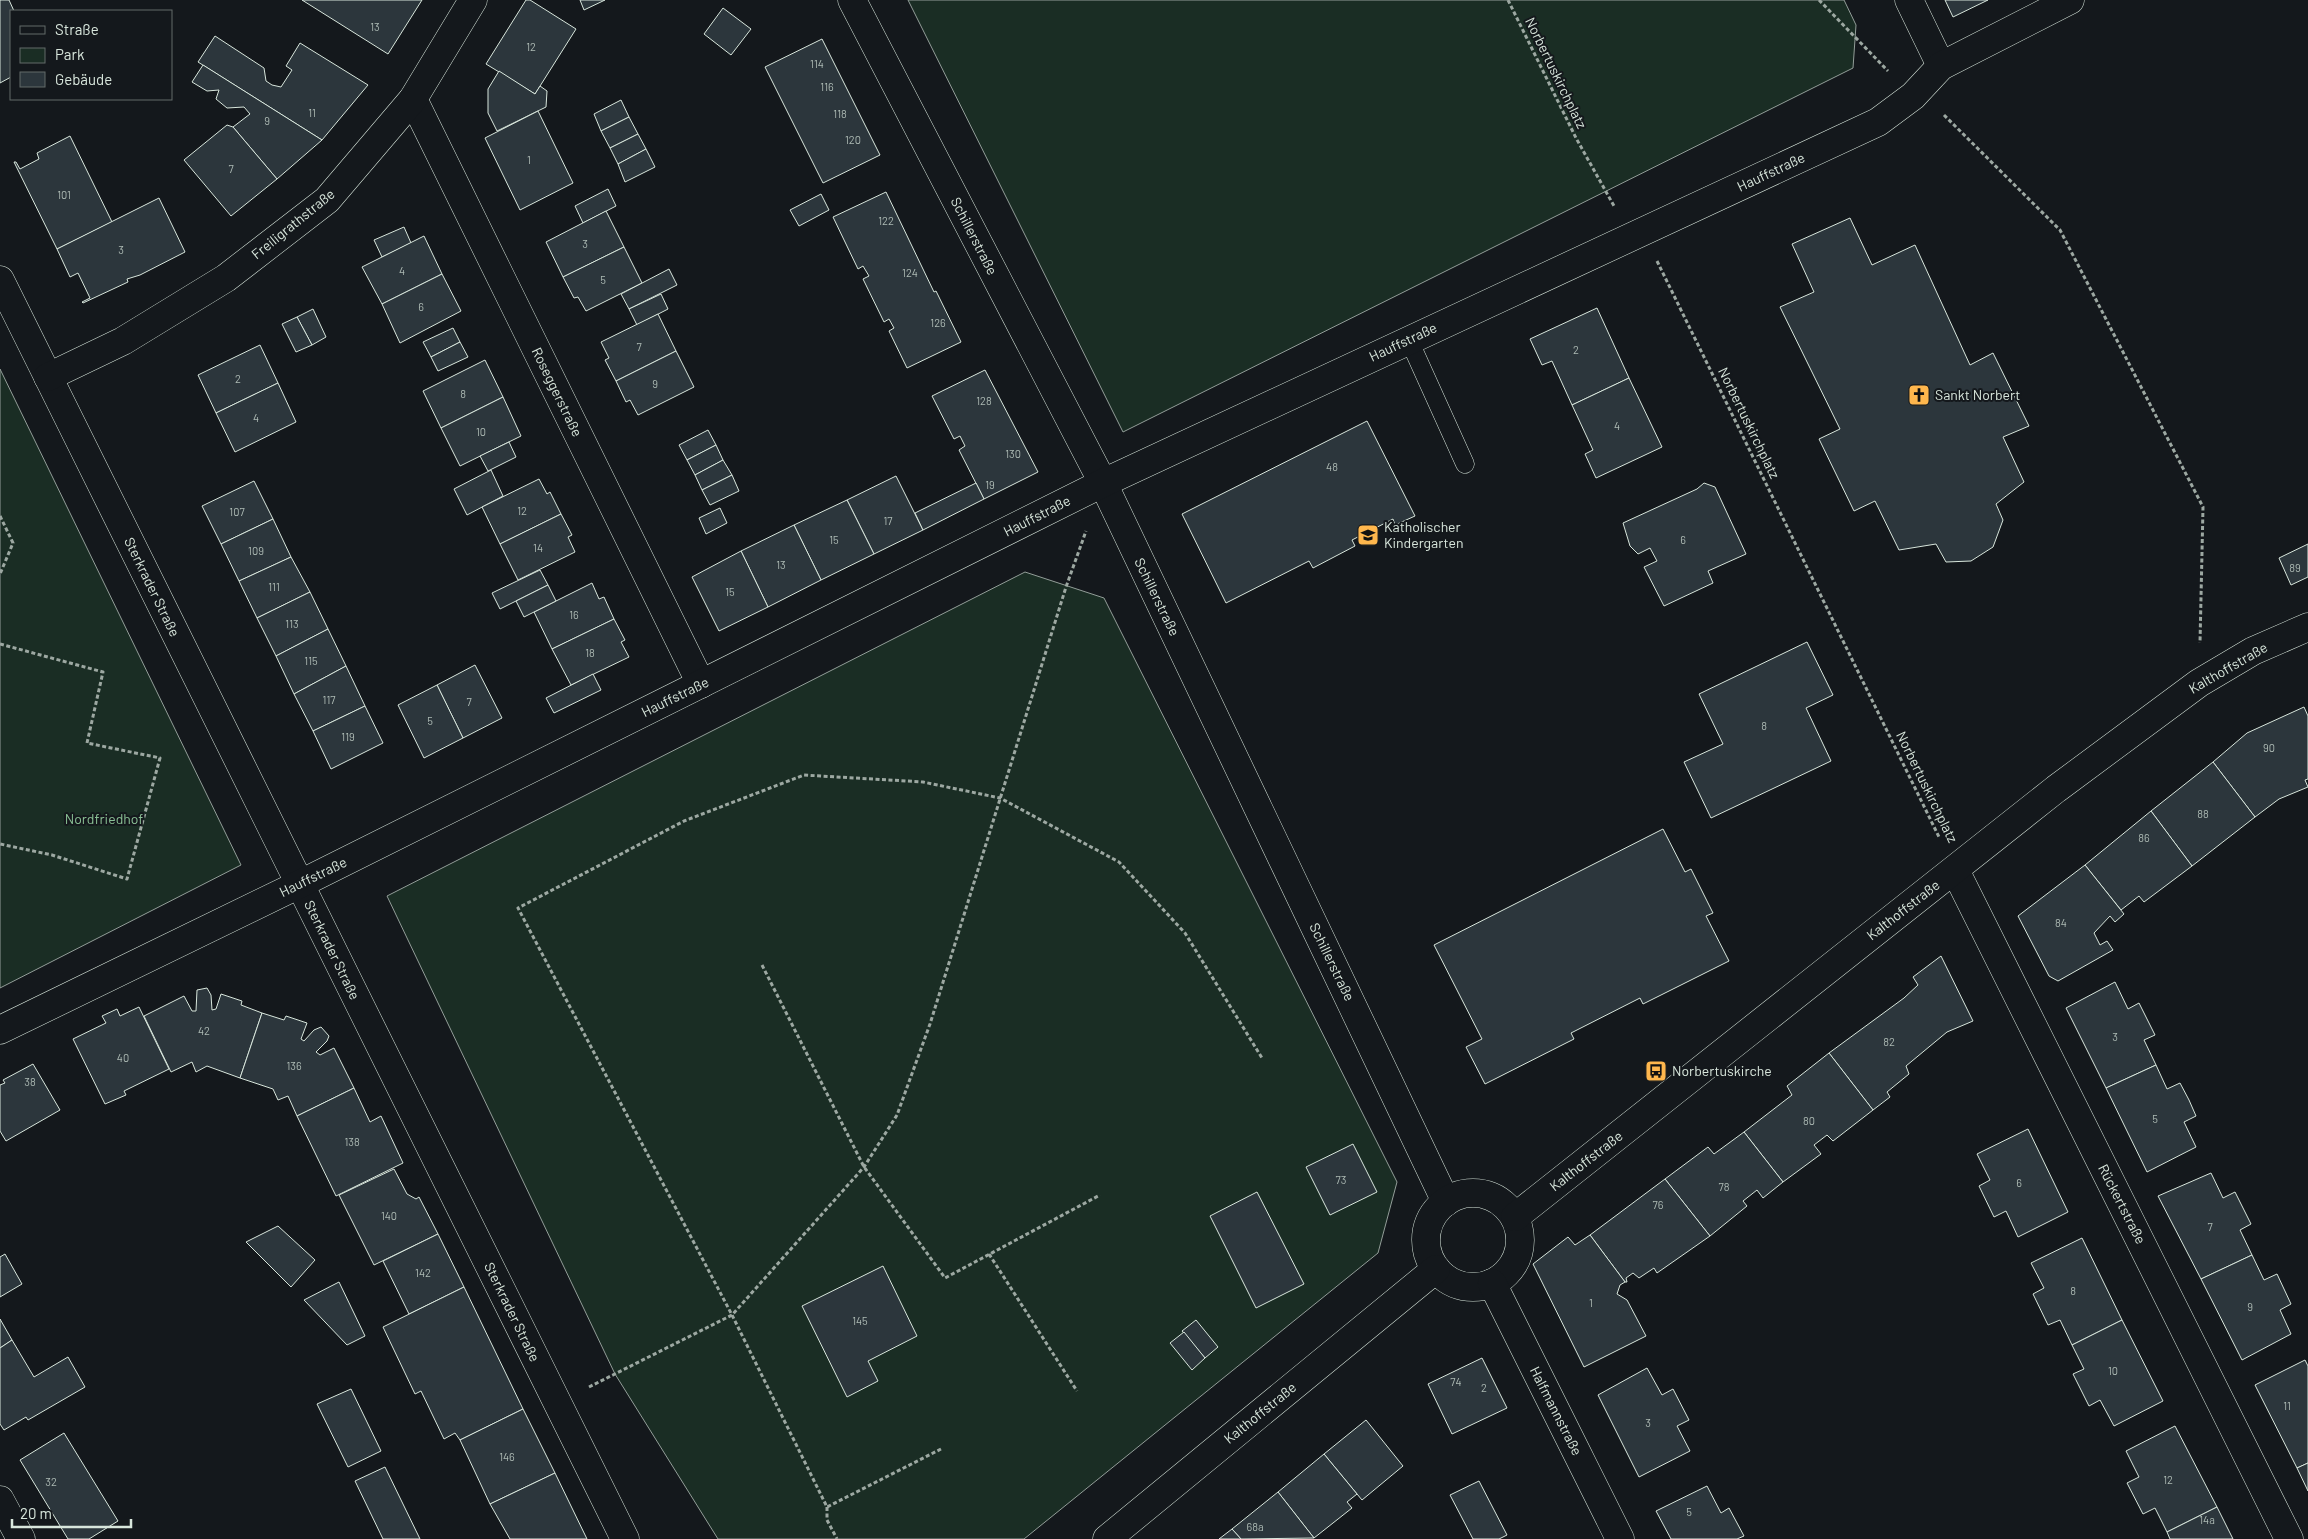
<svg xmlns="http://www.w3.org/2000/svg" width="2308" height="1539" viewBox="0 0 2308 1539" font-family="Barlow,sans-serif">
<rect width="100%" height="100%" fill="#14181c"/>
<g fill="#1a2d24" stroke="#939e99">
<polygon points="908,0 1844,0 1856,25 1853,68 1123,432"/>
<polygon points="0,369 241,865 0,988"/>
<polygon points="1025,572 1104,598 1397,1182 1378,1253 1024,1539 718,1539 615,1374 387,896"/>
</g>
<g fill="#2c363c" stroke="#d8e6dc">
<polygon points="0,0 9,0 14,11 11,11 11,77 0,83"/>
<polygon points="302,0 422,0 388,54"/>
<polygon points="526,0 530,0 576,29 535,94 486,64"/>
<polygon points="580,0 605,0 584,10"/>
<polygon points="1945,0 1988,0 1953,17"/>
<polygon points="723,8 751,29 731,55 704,34"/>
<polygon points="215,36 264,68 266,81 272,85 281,87 292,70 286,66 300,43 368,85 322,140 198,62"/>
<polygon points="822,39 880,155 823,183 765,67"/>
<polygon points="203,65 322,140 277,179 233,127 250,114 244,107 227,108 216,99 219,90 207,91 192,82"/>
<polygon points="499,71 535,94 540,86 547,91 546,107 497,131 488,113 488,89"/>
<polygon points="621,100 629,117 601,131 594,114"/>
<polygon points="538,111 573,183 520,210 485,138"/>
<polygon points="629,117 638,134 610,148 601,131"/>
<polygon points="227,125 233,127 277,179 231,216 184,160"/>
<polygon points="638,134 646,149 618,164 610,148"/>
<polygon points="70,136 112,222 57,249 14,162 16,162 20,169 39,159 37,153"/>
<polygon points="646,149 655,167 625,182 618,164"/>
<polygon points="608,189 616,206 583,223 575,206"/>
<polygon points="886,192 934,292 936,291 961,342 907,368 889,331 894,328 889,319 884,322 863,279 869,276 863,266 858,269 833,217"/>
<polygon points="821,194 829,210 799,226 790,210"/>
<polygon points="159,198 185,252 140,275 127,279 128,282 83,303 82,302 90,298 78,273 70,277 57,249"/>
<polygon points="606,211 624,247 563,277 546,242"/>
<polygon points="1850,218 1872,265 1915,245 1970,365 1993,353 2029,426 2003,437 2024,482 1996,504 2003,520 1993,547 1971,561 1946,562 1936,544 1899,550 1875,501 1854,511 1819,439 1840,429 1780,307 1814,292 1792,244"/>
<polygon points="404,227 411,243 382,257 374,240"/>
<polygon points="424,236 442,274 382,304 362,267"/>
<polygon points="624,247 642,283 586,311 578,297 574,298 563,277"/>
<polygon points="669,269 677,285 629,309 621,294"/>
<polygon points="442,274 461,311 400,343 382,304"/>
<polygon points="661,294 668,309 637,325 629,309"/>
<polygon points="1597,308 1629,378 1572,405 1552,361 1542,365 1530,339"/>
<polygon points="313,309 326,337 312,345 297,317"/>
<polygon points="658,314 676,351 616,381 605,360 609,358 601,342"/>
<polygon points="297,317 312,345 296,352 282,324"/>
<polygon points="453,328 460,342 431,357 423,342"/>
<polygon points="460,342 468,357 438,371 431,357"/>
<polygon points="260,345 278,383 216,413 198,375"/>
<polygon points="676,351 694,387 638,415 630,400 626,402 616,381"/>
<polygon points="485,360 503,397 441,428 423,391"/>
<polygon points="985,370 1038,472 984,499 959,450 965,446 960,436 954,439 932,396"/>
<polygon points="1629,378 1662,447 1596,478 1585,454 1593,450 1572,405"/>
<polygon points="278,383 296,422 235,452 216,413"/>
<polygon points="503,397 521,436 460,466 441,428"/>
<polygon points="1367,421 1415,516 1395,525 1393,519 1352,540 1355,546 1313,568 1309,561 1226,603 1182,514"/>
<polygon points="708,430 716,445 687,460 679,445"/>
<polygon points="509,442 516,457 488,471 480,456"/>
<polygon points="716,445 723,460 695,475 687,460"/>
<polygon points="723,460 732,475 702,490 695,475"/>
<polygon points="491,470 503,496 467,515 454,489"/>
<polygon points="732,475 739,491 710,505 702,490"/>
<polygon points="896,476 923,530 874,554 847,500"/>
<polygon points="539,479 547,494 550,492 561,514 500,544 482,507"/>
<polygon points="254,481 273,519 221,544 202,506"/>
<polygon points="976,483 984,499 923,530 915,513"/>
<polygon points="1704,483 1715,487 1746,554 1708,571 1713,583 1664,606 1644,567 1657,561 1650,548 1638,554 1630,546 1623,523 1697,489"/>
<polygon points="847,500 874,554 821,580 794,525"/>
<polygon points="720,508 727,523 706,534 699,518"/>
<polygon points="561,514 572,535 568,537 575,552 518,580 500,544"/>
<polygon points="273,519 291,557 239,581 221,544"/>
<polygon points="794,525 821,580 768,607 741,551"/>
<polygon points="2308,544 2308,577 2291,585 2279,558"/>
<polygon points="741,551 768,607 719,631 692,577"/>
<polygon points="291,557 310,592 257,618 239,581"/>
<polygon points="540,570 548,585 500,609 492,593"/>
<polygon points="592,583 599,599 604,597 614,619 552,649 534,612"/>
<polygon points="548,585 556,601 524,617 516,601"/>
<polygon points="310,592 328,629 276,656 257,618"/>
<polygon points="614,619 625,640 621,642 629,657 571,685 552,649"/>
<polygon points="328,629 346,666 294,694 276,656"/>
<polygon points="1807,642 1833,695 1806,708 1831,761 1711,818 1684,762 1723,744 1699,694"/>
<polygon points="475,665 502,718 463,738 437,685"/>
<polygon points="346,666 365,706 313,731 294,694"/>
<polygon points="593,674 601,690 554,713 546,698"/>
<polygon points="437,685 463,738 424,758 398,705"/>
<polygon points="365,706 383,743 331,769 313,731"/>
<polygon points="2304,707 2308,716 2308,779 2305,780 2308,787 2279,799 2255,817 2213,762 2247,733"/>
<polygon points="2213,762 2255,817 2192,866 2151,811"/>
<polygon points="2151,811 2192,866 2144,902 2139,896 2121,910 2085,865"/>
<polygon points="1663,829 1685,872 1691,869 1713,913 1706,916 1729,961 1643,1004 1640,998 1571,1033 1574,1039 1485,1084 1466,1047 1482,1039 1434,945"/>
<polygon points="2085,865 2124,914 2115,922 2110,916 2094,933 2100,945 2107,941 2113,950 2058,981 2049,976 2018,916"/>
<polygon points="1941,956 1973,1021 1947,1032 1906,1066 1909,1074 1887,1092 1890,1097 1873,1110 1829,1053 1904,998 1918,985 1913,977"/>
<polygon points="2115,982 2128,1009 2139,1003 2155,1035 2144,1040 2156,1065 2106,1088 2066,1008"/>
<polygon points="207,988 211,995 212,1010 216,1009 221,994 242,1001 241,1005 262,1013 240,1078 207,1066 196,1072 192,1062 171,1072 144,1016 184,996 192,1011 196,1011 197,990"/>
<polygon points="139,1007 169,1069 124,1091 126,1095 105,1104 73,1039 106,1023 102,1016 117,1009 120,1016"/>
<polygon points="262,1013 284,1020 286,1016 307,1023 301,1039 304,1041 314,1030 321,1027 329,1036 327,1041 316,1052 320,1055 334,1048 354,1088 297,1116 288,1096 278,1100 273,1089 240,1078"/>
<polygon points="1829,1053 1873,1110 1833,1141 1827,1135 1814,1145 1821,1154 1783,1182 1744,1132 1792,1095 1787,1086"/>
<polygon points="33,1064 60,1110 6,1141 0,1131 0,1085 5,1083 3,1080"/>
<polygon points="2156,1065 2167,1089 2180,1083 2189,1100 2196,1116 2184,1122 2196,1147 2147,1172 2106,1088"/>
<polygon points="354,1088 370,1122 381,1116 403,1163 336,1196 297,1116"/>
<polygon points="2028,1129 2068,1212 2018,1237 2006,1211 1994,1217 1979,1186 1990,1180 1977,1154"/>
<polygon points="1744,1132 1783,1182 1763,1198 1757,1190 1743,1201 1747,1206 1710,1236 1665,1179 1708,1147 1714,1154"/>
<polygon points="1353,1144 1377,1192 1330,1215 1306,1167"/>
<polygon points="394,1169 407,1194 416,1199 419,1197 438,1234 374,1265 339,1195"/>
<polygon points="2211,1173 2223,1198 2235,1192 2251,1224 2240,1230 2252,1255 2201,1279 2158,1196"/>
<polygon points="1665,1179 1710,1236 1657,1273 1654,1268 1639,1278 1633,1273 1626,1278 1627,1282 1625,1282 1590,1235"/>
<polygon points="1257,1192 1304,1284 1256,1308 1210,1216"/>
<polygon points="278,1226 315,1260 291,1287 246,1242"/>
<polygon points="438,1234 464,1287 409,1314 383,1261"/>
<polygon points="1590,1235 1625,1282 1620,1285 1617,1294 1627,1300 1646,1336 1584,1367 1533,1264 1568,1237 1575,1245"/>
<polygon points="2082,1238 2122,1320 2072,1345 2060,1320 2048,1325 2033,1294 2044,1288 2031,1263"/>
<polygon points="5,1254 22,1284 0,1297 0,1257"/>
<polygon points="2252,1255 2264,1280 2277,1274 2291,1304 2280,1310 2291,1334 2242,1360 2201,1279"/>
<polygon points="883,1266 917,1336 868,1361 878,1381 847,1397 802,1306"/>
<polygon points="339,1282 365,1336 347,1345 304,1300"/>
<polygon points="464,1287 523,1409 460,1440 455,1433 444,1439 421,1391 415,1394 383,1327"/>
<polygon points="0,1319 12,1340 0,1348"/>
<polygon points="1196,1320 1218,1347 1205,1358 1182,1331"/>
<polygon points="2122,1320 2163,1401 2114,1426 2100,1400 2089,1406 2073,1374 2084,1369 2072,1345"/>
<polygon points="1184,1332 1205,1358 1192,1370 1170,1343"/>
<polygon points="12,1340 34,1377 68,1357 85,1387 28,1420 26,1417 4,1430 0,1424 0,1348"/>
<polygon points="1482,1358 1507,1408 1452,1434 1428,1384"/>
<polygon points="2305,1360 2308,1366 2308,1463 2297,1468 2255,1385"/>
<polygon points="1647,1368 1662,1395 1673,1389 1689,1420 1677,1426 1690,1451 1639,1477 1598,1395"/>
<polygon points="351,1389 381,1451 348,1467 317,1404"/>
<polygon points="523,1409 555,1473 490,1504 460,1440"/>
<polygon points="1366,1420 1403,1466 1362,1500 1324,1454"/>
<polygon points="2175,1426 2217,1507 2167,1532 2155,1508 2143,1514 2127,1483 2139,1477 2126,1451"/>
<polygon points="64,1433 118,1521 89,1539 68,1539 20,1460"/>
<polygon points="1324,1454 1357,1494 1347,1502 1352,1508 1314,1538 1278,1492"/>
<polygon points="2308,1463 2308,1491 2297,1468"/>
<polygon points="385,1467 420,1539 383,1539 355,1481"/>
<polygon points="555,1473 587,1539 510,1539 490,1504"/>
<polygon points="1479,1481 1507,1535 1499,1539 1473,1539 1450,1495"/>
<polygon points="1707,1486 1721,1513 1729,1508 1744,1536 1737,1539 1671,1539 1656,1511"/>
<polygon points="1278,1492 1314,1538 1241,1539 1232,1529"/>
<polygon points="2217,1507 2233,1539 2170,1539 2167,1532"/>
<polygon points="1232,1529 1241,1539 1219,1539"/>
</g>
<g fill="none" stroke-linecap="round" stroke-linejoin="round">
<g stroke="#d8e6dc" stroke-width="19">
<polyline id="lane" points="1409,340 1465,464"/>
</g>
<g stroke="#d8e6dc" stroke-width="29">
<g id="street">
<polyline points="852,0 1103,483 1446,1202"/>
<polyline points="1909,0 1941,66"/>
<polyline points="413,99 701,684"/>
<polyline points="0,280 625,1539"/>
<polyline points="48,377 123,341 226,278 327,200 413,99 473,0"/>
<polyline points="1955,870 2289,1539"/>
<polyline points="0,1030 300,884 1103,483 1878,122 1913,96 1941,66 2070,0"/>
<circle cx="1473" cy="1240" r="47"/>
<polyline points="1515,1217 2056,789 2199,683 2253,651 2308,627"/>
<polyline points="1492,1283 1620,1539"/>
<polyline points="0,1500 21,1539"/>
<polyline points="1107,1539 1436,1269"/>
</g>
</g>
<g stroke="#9da8a2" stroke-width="3" stroke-dasharray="4 2.5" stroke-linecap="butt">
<polyline points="1508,0 1576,138 1614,206"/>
<polyline points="1819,0 1888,71"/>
<polyline points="1944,115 2060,230 2203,507 2200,643"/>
<polyline points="1657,261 1939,837"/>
<polyline points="0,516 13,543 0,574"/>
<polyline points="0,644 103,672 87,743 160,758 127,879 52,855 0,844"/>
<polyline points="762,965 864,1167 945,1278 1100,1195"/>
<polyline points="989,1254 1077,1391"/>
<polyline points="589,1387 732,1315 864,1167 897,1115 930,1024 1066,587 1086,531"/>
<polyline points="941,1449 827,1507 732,1315 518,908 684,821 804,775 923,782 1000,798 1119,862 1185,933 1262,1058"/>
<polyline points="827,1507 827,1520 837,1539"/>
</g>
<use href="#lane" stroke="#14181c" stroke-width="18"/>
<use href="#street" stroke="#14181c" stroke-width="28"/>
</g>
<defs>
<g id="church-square" transform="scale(1.125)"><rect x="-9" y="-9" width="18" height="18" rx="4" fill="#ffb74d" stroke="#14181c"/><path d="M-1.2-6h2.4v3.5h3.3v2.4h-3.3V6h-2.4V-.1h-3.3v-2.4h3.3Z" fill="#111"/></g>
<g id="school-square" transform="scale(1.125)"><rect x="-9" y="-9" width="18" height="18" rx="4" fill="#ffb74d" stroke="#14181c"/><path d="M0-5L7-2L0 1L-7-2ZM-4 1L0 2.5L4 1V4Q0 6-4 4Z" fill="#111"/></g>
<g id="bus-square" transform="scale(1.125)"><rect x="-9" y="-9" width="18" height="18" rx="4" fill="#ffb74d" stroke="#14181c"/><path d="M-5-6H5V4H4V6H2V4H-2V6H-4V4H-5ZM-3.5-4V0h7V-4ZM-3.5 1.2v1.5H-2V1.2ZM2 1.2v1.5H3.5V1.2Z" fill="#111"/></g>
</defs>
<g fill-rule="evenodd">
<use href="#church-square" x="1919" y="395"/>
<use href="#school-square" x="1368" y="535"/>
<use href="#bus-square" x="1656" y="1071"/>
</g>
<g text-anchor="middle" stroke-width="4" stroke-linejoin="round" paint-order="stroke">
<g font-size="11" fill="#adbab4">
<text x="375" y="31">13</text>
<text x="531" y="51">12</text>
<text x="817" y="68">114</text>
<text x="827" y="91">116</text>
<text x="312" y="117">11</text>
<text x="840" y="118">118</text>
<text x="267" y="125">9</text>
<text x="853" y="144">120</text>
<text x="529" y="164">1</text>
<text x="231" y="173">7</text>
<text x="64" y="199">101</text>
<text x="886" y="225">122</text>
<text x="585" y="248">3</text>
<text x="121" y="254">3</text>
<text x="402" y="275">4</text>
<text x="910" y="277">124</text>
<text x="603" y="284">5</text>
<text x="421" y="311">6</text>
<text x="938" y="327">126</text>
<text x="639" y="351">7</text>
<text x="1576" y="354">2</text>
<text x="238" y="383">2</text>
<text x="655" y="388">9</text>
<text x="463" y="398">8</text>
<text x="984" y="405">128</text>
<text x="256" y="422">4</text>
<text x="1617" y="430">4</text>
<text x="481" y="436">10</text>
<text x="1013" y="458">130</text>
<text x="1332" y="471">48</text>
<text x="990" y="489">19</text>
<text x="522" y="515">12</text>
<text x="237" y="516">107</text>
<text x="888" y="525">17</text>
<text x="834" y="544">15</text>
<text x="1683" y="544">6</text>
<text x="538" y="552">14</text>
<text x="256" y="555">109</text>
<text x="781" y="569">13</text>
<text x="2295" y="572">89</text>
<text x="274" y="591">111</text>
<text x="730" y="596">15</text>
<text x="574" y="619">16</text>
<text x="292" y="628">113</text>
<text x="590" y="657">18</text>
<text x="311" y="665">115</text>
<text x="329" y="704">117</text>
<text x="469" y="706">7</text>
<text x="430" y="725">5</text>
<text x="1764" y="730">8</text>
<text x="348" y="741">119</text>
<text x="2269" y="752">90</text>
<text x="2203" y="818">88</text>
<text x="2144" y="842">86</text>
<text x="2061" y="927">84</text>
<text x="204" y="1035">42</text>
<text x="2115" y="1041">3</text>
<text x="1889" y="1046">82</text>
<text x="123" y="1062">40</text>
<text x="294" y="1070">136</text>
<text x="30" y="1086">38</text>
<text x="2155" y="1123">5</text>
<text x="1809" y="1125">80</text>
<text x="352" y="1146">138</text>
<text x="1341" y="1184">73</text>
<text x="2019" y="1187">6</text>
<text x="1724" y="1191">78</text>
<text x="1658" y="1209">76</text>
<text x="389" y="1220">140</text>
<text x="2210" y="1231">7</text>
<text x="423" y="1277">142</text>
<text x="2073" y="1295">8</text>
<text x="1591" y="1307">1</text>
<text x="2250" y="1311">9</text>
<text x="860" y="1325">145</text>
<text x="2113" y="1375">10</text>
<text x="1456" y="1386">74</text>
<text x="1484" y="1392">2</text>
<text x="2287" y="1410">11</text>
<text x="1648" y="1427">3</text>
<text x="507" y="1461">146</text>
<text x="2168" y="1484">12</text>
<text x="51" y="1486">32</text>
<text x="1689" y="1516">5</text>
<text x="2207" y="1524">14a</text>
<text x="1255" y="1531">68a</text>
</g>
<g font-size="14" fill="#d8e6dc" stroke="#14181c">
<text transform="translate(1556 73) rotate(64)" y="5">Norbertuskirchplatz</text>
<text transform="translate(1771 172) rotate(-25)" y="5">Hauffstraße</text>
<text transform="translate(293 224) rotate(-39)" y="5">Freiligrathstraße</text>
<text transform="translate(974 236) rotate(63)" y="5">Schillerstraße</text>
<text transform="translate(1403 342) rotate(-25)" y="5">Hauffstraße</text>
<text transform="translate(557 392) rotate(64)" y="5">Roseggerstraße</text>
<text transform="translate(1749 423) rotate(64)" y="5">Norbertuskirchplatz</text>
<text transform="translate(1037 516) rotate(-27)" y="5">Hauffstraße</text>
<text transform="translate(152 587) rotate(64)" y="5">Sterkrader Straße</text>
<text transform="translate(1157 597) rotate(64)" y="5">Schillerstraße</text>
<text transform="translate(2228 668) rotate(-30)" y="5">Kalthoffstraße</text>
<text transform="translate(675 697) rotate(-26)" y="5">Hauffstraße</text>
<text transform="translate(1927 787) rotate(64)" y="5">Norbertuskirchplatz</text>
<text transform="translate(313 877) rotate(-26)" y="5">Hauffstraße</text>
<text transform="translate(1903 910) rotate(-38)" y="5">Kalthoffstraße</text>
<text transform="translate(332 950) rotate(64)" y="5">Sterkrader Straße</text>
<text transform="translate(1332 962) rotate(64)" y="5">Schillerstraße</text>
<text transform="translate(1586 1161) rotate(-38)" y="5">Kalthoffstraße</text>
<text transform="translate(2122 1204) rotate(63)" y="5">Rückertstraße</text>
<text transform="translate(512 1312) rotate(64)" y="5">Sterkrader Straße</text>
<text transform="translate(1556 1411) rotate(63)" y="5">Halfmannstraße</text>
<text transform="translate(1260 1413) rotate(-39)" y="5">Kalthoffstraße</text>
</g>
<g font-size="14" fill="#d8e6dc" stroke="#14181c" text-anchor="start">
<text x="1935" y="400">Sankt Norbert</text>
<text x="1384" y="532">Katholischer<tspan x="1384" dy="16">Kindergarten</tspan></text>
<text x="1672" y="1076">Norbertuskirche</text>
</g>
<g font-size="14" fill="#8ac095" stroke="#14181c">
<text x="104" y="824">Nordfriedhof</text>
</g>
</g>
<rect x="10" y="10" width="162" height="90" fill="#14181c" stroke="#626a69"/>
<rect x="20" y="26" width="25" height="8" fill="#14181c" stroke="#626a69"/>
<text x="55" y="35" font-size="15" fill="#d8e6dc">Straße</text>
<rect x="20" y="48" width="25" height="15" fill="#1a2d24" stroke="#626a69"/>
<text x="55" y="60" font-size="15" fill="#d8e6dc">Park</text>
<rect x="20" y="72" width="25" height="15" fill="#2c363c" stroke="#626a69"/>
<text x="55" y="85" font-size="15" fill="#d8e6dc">Gebäude</text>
<path d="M12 1519v8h119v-8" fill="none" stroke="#d8e6dc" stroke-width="2.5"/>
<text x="20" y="1519" font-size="15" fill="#d8e6dc" stroke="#14181c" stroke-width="4" paint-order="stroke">20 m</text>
</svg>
